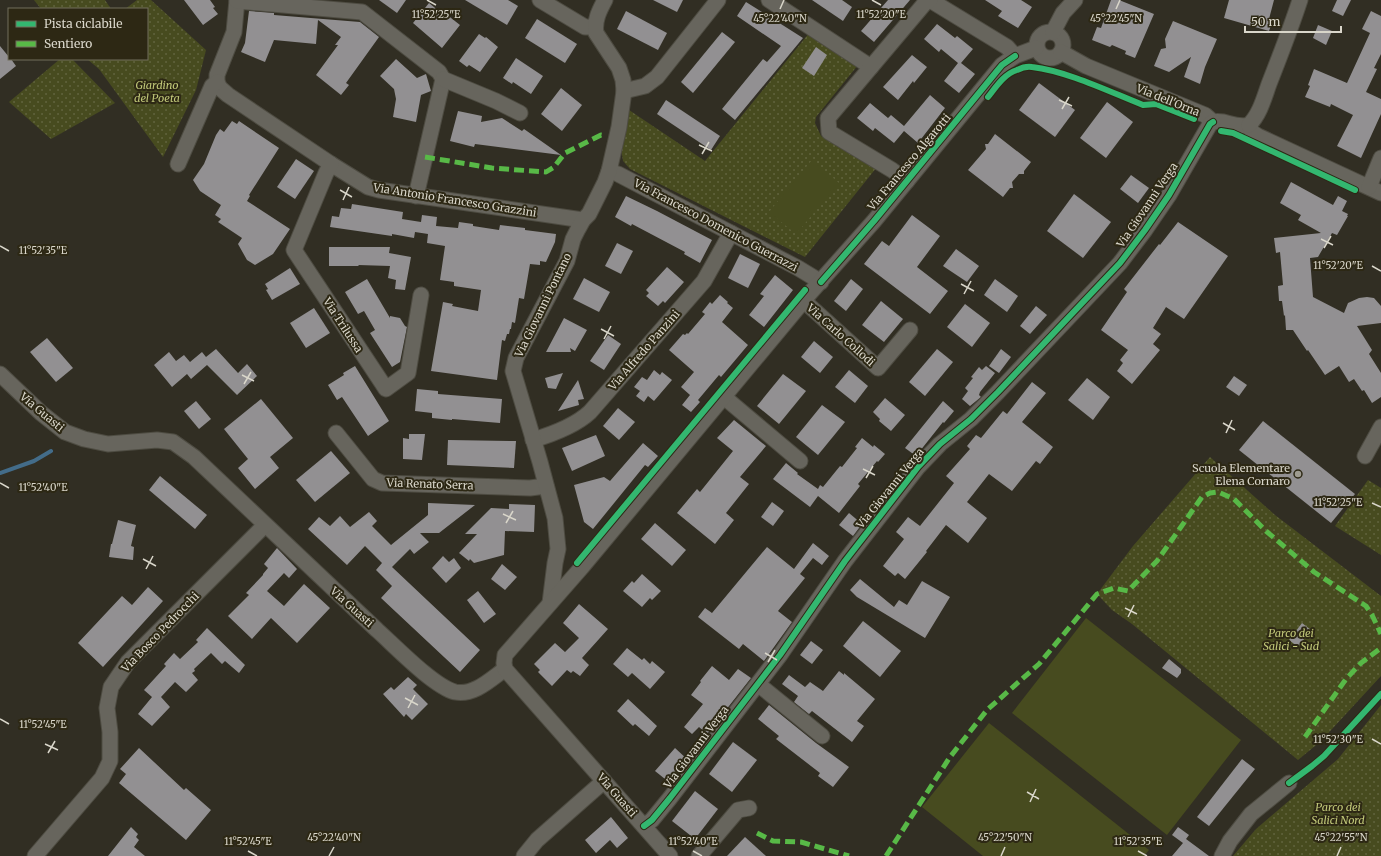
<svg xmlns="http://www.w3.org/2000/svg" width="1381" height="856" viewBox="0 0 1381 856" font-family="Merriweather,serif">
<defs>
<pattern id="park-dots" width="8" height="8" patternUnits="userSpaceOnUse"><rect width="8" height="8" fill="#474b1f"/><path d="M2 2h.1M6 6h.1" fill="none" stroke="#61643e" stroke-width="1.8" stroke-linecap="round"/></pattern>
</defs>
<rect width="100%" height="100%" fill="#312e23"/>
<g fill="url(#park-dots)">
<polygon points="34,0 105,0 111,9 41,9"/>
<polygon points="137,0 151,0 206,50 196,90 163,157 99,69 87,59 147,59 147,9 125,9"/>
<polygon points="810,32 858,65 816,117 815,123 821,136 877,167 805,257 630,169 623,161 621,148 629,110 705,161"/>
<polygon points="60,59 72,59 115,103 51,139 9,102"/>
<polygon points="1210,457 1275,515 1381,596 1381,676 1321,741 1298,760 1132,624 1112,610 1097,594 1133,546"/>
<polygon points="1368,480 1381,488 1381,555 1335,526"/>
<polygon points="1381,705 1381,856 1233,856 1256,829 1338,759"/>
</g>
<g fill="#474b1f">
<polygon points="812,160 839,183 796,234 769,212"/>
<polygon points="1086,618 1241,740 1167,835 1012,713"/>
<polygon points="989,723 1149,850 1144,856 983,856 922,807"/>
</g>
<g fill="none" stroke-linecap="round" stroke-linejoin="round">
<polyline stroke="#436c89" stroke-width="4" points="0,473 34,461 51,451"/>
</g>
<g fill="#929092">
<polygon points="184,0 210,0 215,7 213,8 218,14 203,25"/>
<polygon points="379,0 406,0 397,13"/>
<polygon points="465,0 508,0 518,6 507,25"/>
<polygon points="653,0 683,0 677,12"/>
<polygon points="812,0 842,0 852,7 843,21"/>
<polygon points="888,0 910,0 874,42 861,31"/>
<polygon points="985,0 1021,0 1032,7 1018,28 998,16 1002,11"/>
<polygon points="1111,0 1119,0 1154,14 1135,58 1125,54 1126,51 1112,45 1110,47 1092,40 1097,27 1101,28"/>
<polygon points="1229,0 1274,0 1269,19 1273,20 1269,31 1224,18"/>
<polygon points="1337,0 1351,0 1343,16 1332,11"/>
<polygon points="746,2 803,38 735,120 722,109 763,59 767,62 781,46 737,16"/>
<polygon points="429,3 445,16 446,14 460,25 442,48 413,23"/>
<polygon points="249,11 274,13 274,15 360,22 379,37 346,83 349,85 341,95 316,75 338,45 335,45 341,37 318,20 316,44 274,40 265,62 241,52 245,43"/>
<polygon points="626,11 667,33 658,50 617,29"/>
<polygon points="1371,11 1381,16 1381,54 1374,68 1377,69 1366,92 1381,99 1381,114 1361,158 1337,146 1353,115 1331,104 1330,107 1305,97 1310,86 1308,85 1314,69 1347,83 1370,33 1362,29"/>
<polygon points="537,19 577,44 565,63 525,38"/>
<polygon points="1173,21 1217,39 1205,67 1200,84 1184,77 1191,57 1169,72 1154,66 1161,49 1166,48 1165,39"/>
<polygon points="937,24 955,38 957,36 973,49 961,63 975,74 959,93 944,81 958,63 941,49 939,52 924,39"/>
<polygon points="1318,25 1332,31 1326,45 1313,38"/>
<polygon points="722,32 735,42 693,93 681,82"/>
<polygon points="479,34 485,38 486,37 498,47 480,72 469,65 467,67 459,61"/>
<polygon points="0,46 9,57 9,59 11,59 16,66 0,79"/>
<polygon points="816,47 827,55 814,76 802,68"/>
<polygon points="912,55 927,67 914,83 913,81 898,100 883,87"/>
<polygon points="516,58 543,76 531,94 513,82 512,84 503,78"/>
<polygon points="396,59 417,78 426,74 431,91 421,95 416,122 393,117 396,99 394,89 380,76"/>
<polygon points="1039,83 1075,110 1055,137 1019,110"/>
<polygon points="561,88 582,105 562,131 541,114"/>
<polygon points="930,95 945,108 918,143 904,131 894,143 875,128 873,131 857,118 870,103 888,118 891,115 904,126"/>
<polygon points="666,100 720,136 711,150 657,114"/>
<polygon points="1107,102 1133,122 1106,158 1080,138"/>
<polygon points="458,111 482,116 481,122 502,118 522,131 524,129 561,155 475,144 474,147 450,141"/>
<polygon points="232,121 237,124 239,121 279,148 249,195 250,196 247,201 290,229 273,254 255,265 247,260 238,244 242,238 218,222 221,219 215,215 221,205 200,191 193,180 204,164 216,135 220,129 224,132"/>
<polygon points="995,134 1031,162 1024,171 1024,174 1019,174 1012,182 1013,188 1010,188 1003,197 968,170 986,149 985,144 988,144"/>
<polygon points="296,159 314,171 295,199 277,187"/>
<polygon points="1131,175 1149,188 1138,203 1120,189"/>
<polygon points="1291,182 1333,205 1338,196 1347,201 1342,211 1348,214 1347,216 1348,216 1337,235 1332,233 1318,257 1310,258 1313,297 1344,313 1348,303 1359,298 1367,297 1374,298 1381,306 1381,323 1357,326 1372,350 1369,354 1381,373 1381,397 1372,403 1364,390 1362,391 1354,379 1349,382 1339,366 1325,375 1308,350 1307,351 1293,330 1286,330 1285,315 1284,316 1282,301 1279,301 1278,286 1283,285 1280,252 1276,253 1274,238 1321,233 1298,220 1301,215 1280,203"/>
<polygon points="1074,194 1111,222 1083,258 1047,231"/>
<polygon points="626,196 657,211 712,240 700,263 684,254 685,252 632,224 631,226 615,217"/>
<polygon points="352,204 403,212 402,219 421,222 422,215 437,217 436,226 458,228 459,222 473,224 473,226 499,230 500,225 525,228 525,230 556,234 555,242 546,262 540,261 540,265 530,264 524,299 519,298 515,323 512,322 511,329 510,329 509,334 507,334 505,341 502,340 497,380 431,371 443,302 453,304 452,306 478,311 481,290 454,286 454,282 440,280 445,246 427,243 428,234 415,232 414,238 392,234 392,236 330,227 332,216 339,217 341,208 351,209"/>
<polygon points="912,215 940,236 917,267 948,291 930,314 864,264 882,241 889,246"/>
<polygon points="1178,222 1228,256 1184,319 1166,307 1153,328 1161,334 1153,344 1160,350 1132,384 1117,371 1123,363 1120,360 1128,350 1101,330 1127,292 1124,289 1159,244 1160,245"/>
<polygon points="617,243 633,251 621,274 605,266"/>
<polygon points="329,247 390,247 389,253 411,257 405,290 395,289 396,280 388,278 390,266 358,265 359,266 329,266"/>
<polygon points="956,249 979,266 967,282 943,266"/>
<polygon points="740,254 760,264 748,288 728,278"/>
<polygon points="667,267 684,282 665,303 663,301 658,306 646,296 649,293 646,290"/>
<polygon points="290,268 300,284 272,300 266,290 268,289 265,284"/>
<polygon points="775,275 793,290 764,327 749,315 764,296 760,294"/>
<polygon points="584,278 610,292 599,312 573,299"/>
<polygon points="367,279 390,318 390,316 400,318 405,326 407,327 400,362 392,367 370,333 375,330 364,311 358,314 345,292"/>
<polygon points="851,279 863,289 846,311 834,301"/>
<polygon points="995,279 1018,296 1007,312 984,295"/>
<polygon points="720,295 728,302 727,303 733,308 722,322 748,345 721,377 719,375 698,400 700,402 691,412 682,405 690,395 681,387 694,372 669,350 683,334 685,335 687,333 688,334 705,314 702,312 710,302 712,304"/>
<polygon points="881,301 903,319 884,342 862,325"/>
<polygon points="965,304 990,323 972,347 947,327"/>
<polygon points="1036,306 1047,315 1030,334 1020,326"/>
<polygon points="314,308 330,333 306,348 290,323"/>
<polygon points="564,318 587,330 575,351 570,348 571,352 546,352"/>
<polygon points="608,335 621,344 604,370 590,361"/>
<polygon points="47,338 73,368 56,382 30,352"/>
<polygon points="814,341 833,357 820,373 801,357"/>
<polygon points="216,349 238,373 247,364 257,376 237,395 207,365 191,379 187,374 172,387 154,365 169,352 176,361 184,355 190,362 202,352 206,357"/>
<polygon points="937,349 953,362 925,396 909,382"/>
<polygon points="1001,349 1011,357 999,373 989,366"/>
<polygon points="355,366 389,421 368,436 342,397 337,400 328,385 344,375 343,373"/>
<polygon points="986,366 995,373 980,392 979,395 981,397 970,406 962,399 968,391 965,388 973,378 971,377 979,367 982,370"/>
<polygon points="654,370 660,375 662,372 672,380 654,401 648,396 644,402 636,396 640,391 634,387 642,377 647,380"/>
<polygon points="849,370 868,386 855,403 835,387"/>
<polygon points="563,373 556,389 548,388 545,378"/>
<polygon points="783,374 806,391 779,424 757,406"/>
<polygon points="1234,376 1247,385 1239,396 1226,387"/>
<polygon points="1087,378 1110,397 1093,420 1068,400"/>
<polygon points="578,380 584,399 578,400 579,405 558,411"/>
<polygon points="1032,382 1046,393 1022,422 1053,447 1040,464 1036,461 1012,491 989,474 967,502 987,518 968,543 946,525 926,551 927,552 905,579 898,573 895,576 883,566 904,539 896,532 908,517 920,526 954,483 946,476 970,449 967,446 976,435 981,438 1003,411 1007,414"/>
<polygon points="417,389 438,391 438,394 502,399 500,423 452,419 452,420 432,418 432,413 415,411"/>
<polygon points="885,398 905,415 891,431 879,421 880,419 873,412"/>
<polygon points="261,399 293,438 270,457 279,468 255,489 238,468 248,459 224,429"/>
<polygon points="196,401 211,419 199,429 184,411"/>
<polygon points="943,401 954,411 944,423 943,422 916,456 905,448"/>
<polygon points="822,405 845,422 818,455 796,437"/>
<polygon points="618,408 635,422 619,440 603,426"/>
<polygon points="734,420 766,446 740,477 749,484 726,513 734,520 715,544 677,513 697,489 700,492 733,451 717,438"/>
<polygon points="1263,421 1355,494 1331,523 1239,450"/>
<polygon points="409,434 425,434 422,460 403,459 403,438 409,439"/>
<polygon points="596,435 605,456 572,471 562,448"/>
<polygon points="862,438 873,447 874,445 885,454 878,462 877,461 858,484 860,486 839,513 818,496 810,507 773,479 786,463 798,473 797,474 818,489 820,485 823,487 840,466 842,467 857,448 855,447"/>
<polygon points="448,440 516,441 514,468 447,465"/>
<polygon points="643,443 658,456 648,467 645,465 593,529 584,522 574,485 604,477 610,481"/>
<polygon points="331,451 350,473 315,502 296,480"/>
<polygon points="160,476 207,515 195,529 149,490"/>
<polygon points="772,502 784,511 773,526 761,517"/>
<polygon points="428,503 475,505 439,533 420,533 429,542 414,554 410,549 392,567 480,650 460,672 381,598 392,586 376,570 382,563 365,546 347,565 308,529 319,517 330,526 340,516 350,527 369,512 377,521 372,526 391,545 428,515"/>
<polygon points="509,504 535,505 534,532 505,531 504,555 474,563 470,559 469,561 459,553 477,534 465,534 491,508 509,509"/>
<polygon points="849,513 862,524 853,536 839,525"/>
<polygon points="118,520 136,525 131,546 134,547 133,560 109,557 111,544 112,544"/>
<polygon points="655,523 686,550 672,566 641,539"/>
<polygon points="813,543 829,556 822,565 813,558 800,574 805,578 778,611 792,622 764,661 743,644 739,649 698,617 705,608 712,613 767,547 794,569"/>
<polygon points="277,548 297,569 289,578 284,573 267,591 284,606 304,584 330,608 297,643 271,618 252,639 228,616 249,595 246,593 263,575 263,574 268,568 264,564"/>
<polygon points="443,556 449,562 454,558 461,568 446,583 432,568"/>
<polygon points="502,564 517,577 505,590 491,579"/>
<polygon points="642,574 661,591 652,600 650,598 642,607 623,591 632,581 634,583"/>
<polygon points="860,579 894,607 899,600 907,605 922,581 950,597 925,638 857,597 850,590"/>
<polygon points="148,587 163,601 103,667 78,643 122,596 132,605"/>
<polygon points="478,591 496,614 484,623 467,600"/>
<polygon points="579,604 608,629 582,658 589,665 580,676 573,671 571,673 567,670 552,686 538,672 540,670 534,664 555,643 565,652 579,638 563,623"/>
<polygon points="863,621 901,651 880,677 843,646"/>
<polygon points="1302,623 1311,630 1298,647 1289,640"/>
<polygon points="207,628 245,665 239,673 225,661 222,664 211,653 194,669 195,671 192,673 198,680 186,692 175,682 161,697 170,707 152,726 138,714 152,697 144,690 166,666 164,664 174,653 180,659 198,642 196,640"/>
<polygon points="811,641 823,650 812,664 800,655"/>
<polygon points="627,648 642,660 644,658 650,664 652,661 665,672 650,689 632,673 628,677 613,664"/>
<polygon points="1169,659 1181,669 1181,673 1177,678 1162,668"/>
<polygon points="712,666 729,680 738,669 751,678 707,734 699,727 692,734 684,727 703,704 691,695 701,682 700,681"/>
<polygon points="839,671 844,675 844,673 875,699 857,721 864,726 852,742 812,711 809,714 794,702 798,696 782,684 789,675 805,687 810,682 823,691"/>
<polygon points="408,677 417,685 413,689 428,704 412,720 406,714 404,717 383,694 391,687 394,690"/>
<polygon points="628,699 657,726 649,736 635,724 633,726 617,711"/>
<polygon points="769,705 816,743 849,767 833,787 818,776 820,773 776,739 779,736 758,719"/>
<polygon points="733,742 757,760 732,792 709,774"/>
<polygon points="139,748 184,790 186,788 211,810 186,840 119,783 126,774 120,769"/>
<polygon points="675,748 688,760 674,778 669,774 665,779 655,771"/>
<polygon points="1242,759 1255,769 1209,826 1197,817"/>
<polygon points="695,791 718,809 695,839 672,821"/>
<polygon points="611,817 628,838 617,848 610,840 596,853 585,840"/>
<polygon points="131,827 138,834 136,837 139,840 134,847 145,856 108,856"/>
<polygon points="1178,827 1189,835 1186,839 1209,856 1172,856 1183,843 1172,835"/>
<polygon points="745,837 766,856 727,856"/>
</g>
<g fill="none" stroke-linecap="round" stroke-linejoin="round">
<g stroke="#4e4c42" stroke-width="17">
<g id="minor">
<polyline points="237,0 234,32 217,75 217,82 220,88 228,95 331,164 368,187 379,190 583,220"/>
<polyline points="540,0 585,27 595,27"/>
<polyline points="769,0 871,67"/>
<polyline points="930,0 1007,47 1015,56"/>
<polyline points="237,1 362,12 439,72 443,79 416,196"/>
<circle cx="1050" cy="45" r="13"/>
<polyline points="1053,32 1063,13 1075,0"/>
<path d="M1061 52 1086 66 1205 115 1213 122C1227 119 1233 129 1249 125"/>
<polyline points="443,79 496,101 520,113"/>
<polyline points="624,91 645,86 657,77 718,0"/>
<polyline points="1249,125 1252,132 1258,136 1381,193"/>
<path d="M1249 125C1260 114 1264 98 1269 84 1280 56 1291 28 1300 0"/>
<polyline points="178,164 212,86 217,82"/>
<polyline points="331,164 326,173 294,250 386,389 408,373 421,295"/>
<polyline points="609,171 618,174 798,268 821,282"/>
<polyline points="907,181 892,170 829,132 828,118 925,3 930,0"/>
<polyline points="1369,187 1381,158"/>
<polyline points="804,301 878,368 910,330"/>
<path d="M0 374 41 413 65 432 84 439 108 444 157 440 173 442 194 457C255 515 316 573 377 630 395 646 433 686 455 692 474 696 491 679 505 669"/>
<polyline points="724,397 800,461"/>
<polyline points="336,433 373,479 382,483 530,488 546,486"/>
<path d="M533 440C553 434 575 426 590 412L704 281 731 233"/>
<polyline points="1365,456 1381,427"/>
<path d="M550 603 555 563 558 549 555 518 540 462 513 371 516 358 567 261 573 239 578 229 583 220 589 214 605 182 609 171 619 127 624 91 623 80 619 68 596 33C594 21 599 11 605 0"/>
<polyline points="758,684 822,736"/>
<polyline points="644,826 652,820 670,798 780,655 845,561 918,467 940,444 971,419 998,392 1120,263 1145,230 1169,195 1210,124 1213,122"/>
<polyline points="35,856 102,778 110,761 110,732 107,708 111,687 128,662 265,525"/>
<polyline points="524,856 537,840 604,781"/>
<polyline points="670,856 505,669 504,663 505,655 582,567 810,293 874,221 1002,65 1015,56 1036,48"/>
<polyline points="699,856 738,810 749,808"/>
<polyline points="1222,856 1230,841 1251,814 1289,783"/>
</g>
</g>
<use href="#minor" stroke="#67655d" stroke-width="15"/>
<g stroke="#58b947" stroke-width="5" stroke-dasharray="10 5" stroke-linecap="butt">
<polyline points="425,157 492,168 546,172 554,167 565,153 601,135 606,136"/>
<polyline points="1305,737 1346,679 1361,663 1381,648"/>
<polyline points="757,833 773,841 801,842 849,856"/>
<polyline points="886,856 950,757 987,710 1039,664 1097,594 1114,588 1128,591 1157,561 1202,497 1210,493 1218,492 1234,499 1266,531 1314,572 1366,606 1372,615 1381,634"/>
</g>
<g stroke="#2d2814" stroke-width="8">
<g id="cycleway">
<path d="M988 97C996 87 1004 74 1017 70 1021 68 1026 66 1032 67 1067 71 1110 92 1143 105L1156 104 1194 119"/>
<polyline points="1221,131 1233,133 1248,140 1355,190"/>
<polyline points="821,282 874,221 997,71 1002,65 1015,56"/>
<polyline points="577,563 805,290"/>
<polyline points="1289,783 1312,766 1324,756 1381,694"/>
<polyline points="644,826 652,820 670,798 780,655 845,561 918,467 940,444 971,419 998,392 1120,263 1145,230 1169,195 1210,124 1213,122"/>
</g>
</g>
<use href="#cycleway" stroke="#33b770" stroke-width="6"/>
</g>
<path fill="none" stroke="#d9d6ca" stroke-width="1.5" d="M427 0 436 5M872 0 881 5M780 9 784 0M1116 9 1120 0M1059 100 1072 106M1062 109 1069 97M699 145 712 151M702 154 709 142M340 190 352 197M343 200 349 187M1321 239 1333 245M0 246 9 251M1324 248 1331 236M1372 266 1381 271M961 284 974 291M964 294 971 281M601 329 614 336M604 339 611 326M242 375 254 381M244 384 251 372M1223 423 1235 430M1226 433 1232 420M863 469 875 475M866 478 873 466M0 483 9 488M1372 503 1381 507M503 514 516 520M506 523 513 511M143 559 156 566M146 569 153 556M1125 608 1137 614M1128 617 1134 605M765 653 777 660M768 662 775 650M405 698 418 705M408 708 415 695M0 719 9 724M1372 739 1381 744M45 744 58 750M48 753 55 741M1027 792 1039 799M1030 802 1036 789M248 851 257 856M693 851 702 856M1138 851 1147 856M329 856 334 847M1001 856 1005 847M1337 856 1341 847"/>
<circle fill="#9e9b90" stroke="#2d2814" stroke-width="1.5" cx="1298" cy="474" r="4"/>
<g text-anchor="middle" stroke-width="4" stroke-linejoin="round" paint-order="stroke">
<g font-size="11" font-style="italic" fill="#c1c879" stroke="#2d2814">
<text x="157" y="89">Giardino<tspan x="157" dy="13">del Poeta</tspan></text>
<text x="1291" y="637">Parco dei<tspan x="1291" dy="13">Salici - Sud</tspan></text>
<text x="1338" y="811">Parco dei<tspan x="1338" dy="13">Salici Nord</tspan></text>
</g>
<g font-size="11" fill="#d9d6ca" stroke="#2d2814">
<text transform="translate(1168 100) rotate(22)" y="4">Via dell'Orna</text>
<text transform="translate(909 162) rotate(-50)" y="4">Via Francesco Algarotti</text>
<text transform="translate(455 200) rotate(9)" y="4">Via Antonio Francesco Grazzini</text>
<text transform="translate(1147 205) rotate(-56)" y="4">Via Giovanni Verga</text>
<text transform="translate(716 225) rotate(28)" y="4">Via Francesco Domenico Guerrazzi</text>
<text transform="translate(543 305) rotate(-64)" y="4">Via Giovanni Pontano</text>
<text transform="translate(343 325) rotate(57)" y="4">Via Trilussa</text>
<text transform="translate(841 335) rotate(42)" y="4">Via Carlo Collodi</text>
<text transform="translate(644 350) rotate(-49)" y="4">Via Alfredo Panzini</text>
<text transform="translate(42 412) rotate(40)" y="4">Via Guasti</text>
<text transform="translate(430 484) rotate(2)" y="4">Via Renato Serra</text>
<text transform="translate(890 488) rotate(-51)" y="4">Via Giovanni Verga</text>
<text transform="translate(352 607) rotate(42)" y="4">Via Guasti</text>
<text transform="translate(160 632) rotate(-46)" y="4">Via Bosco Pedrocchi</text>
<text transform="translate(696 747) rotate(-53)" y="4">Via Giovanni Verga</text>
<text transform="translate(617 795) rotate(49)" y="4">Via Guasti</text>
</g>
<g font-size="11" fill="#d9d6ca" stroke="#2d2814" text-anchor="end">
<text x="1290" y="472">Scuola Elementare<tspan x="1290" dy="13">Elena Cornaro</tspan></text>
</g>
</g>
<g font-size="10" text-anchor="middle" fill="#d9d6ca" stroke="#2d2814" stroke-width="4" stroke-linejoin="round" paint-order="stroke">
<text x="436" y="18">11°52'25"E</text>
<text x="881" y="18">11°52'20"E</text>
<text x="780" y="22">45°22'40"N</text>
<text x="1116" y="22">45°22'45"N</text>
<text x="43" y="254">11°52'35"E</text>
<text x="1338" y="269">11°52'20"E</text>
<text x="43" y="491">11°52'40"E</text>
<text x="1338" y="506">11°52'25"E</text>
<text x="43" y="728">11°52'45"E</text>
<text x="1338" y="743">11°52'30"E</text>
<text x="334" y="841">45°22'40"N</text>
<text x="1005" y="841">45°22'50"N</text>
<text x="1341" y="841">45°22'55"N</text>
<text x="248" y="845">11°52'45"E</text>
<text x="693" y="845">11°52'40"E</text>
<text x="1138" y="845">11°52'35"E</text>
</g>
<rect x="8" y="8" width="140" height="52" fill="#2d2814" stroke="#726e5d"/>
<rect x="16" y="21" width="20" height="6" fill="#33b770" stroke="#726e5d"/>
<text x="44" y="28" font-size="12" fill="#d9d6ca">Pista ciclabile</text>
<rect x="16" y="41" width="20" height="6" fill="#58b947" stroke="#726e5d"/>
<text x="44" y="48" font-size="12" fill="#d9d6ca">Sentiero</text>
<path d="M1245 26v6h96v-6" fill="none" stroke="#d9d6ca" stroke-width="2"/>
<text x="1251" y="26" font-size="12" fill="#d9d6ca" stroke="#2d2814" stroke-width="3" paint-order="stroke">50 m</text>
</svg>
